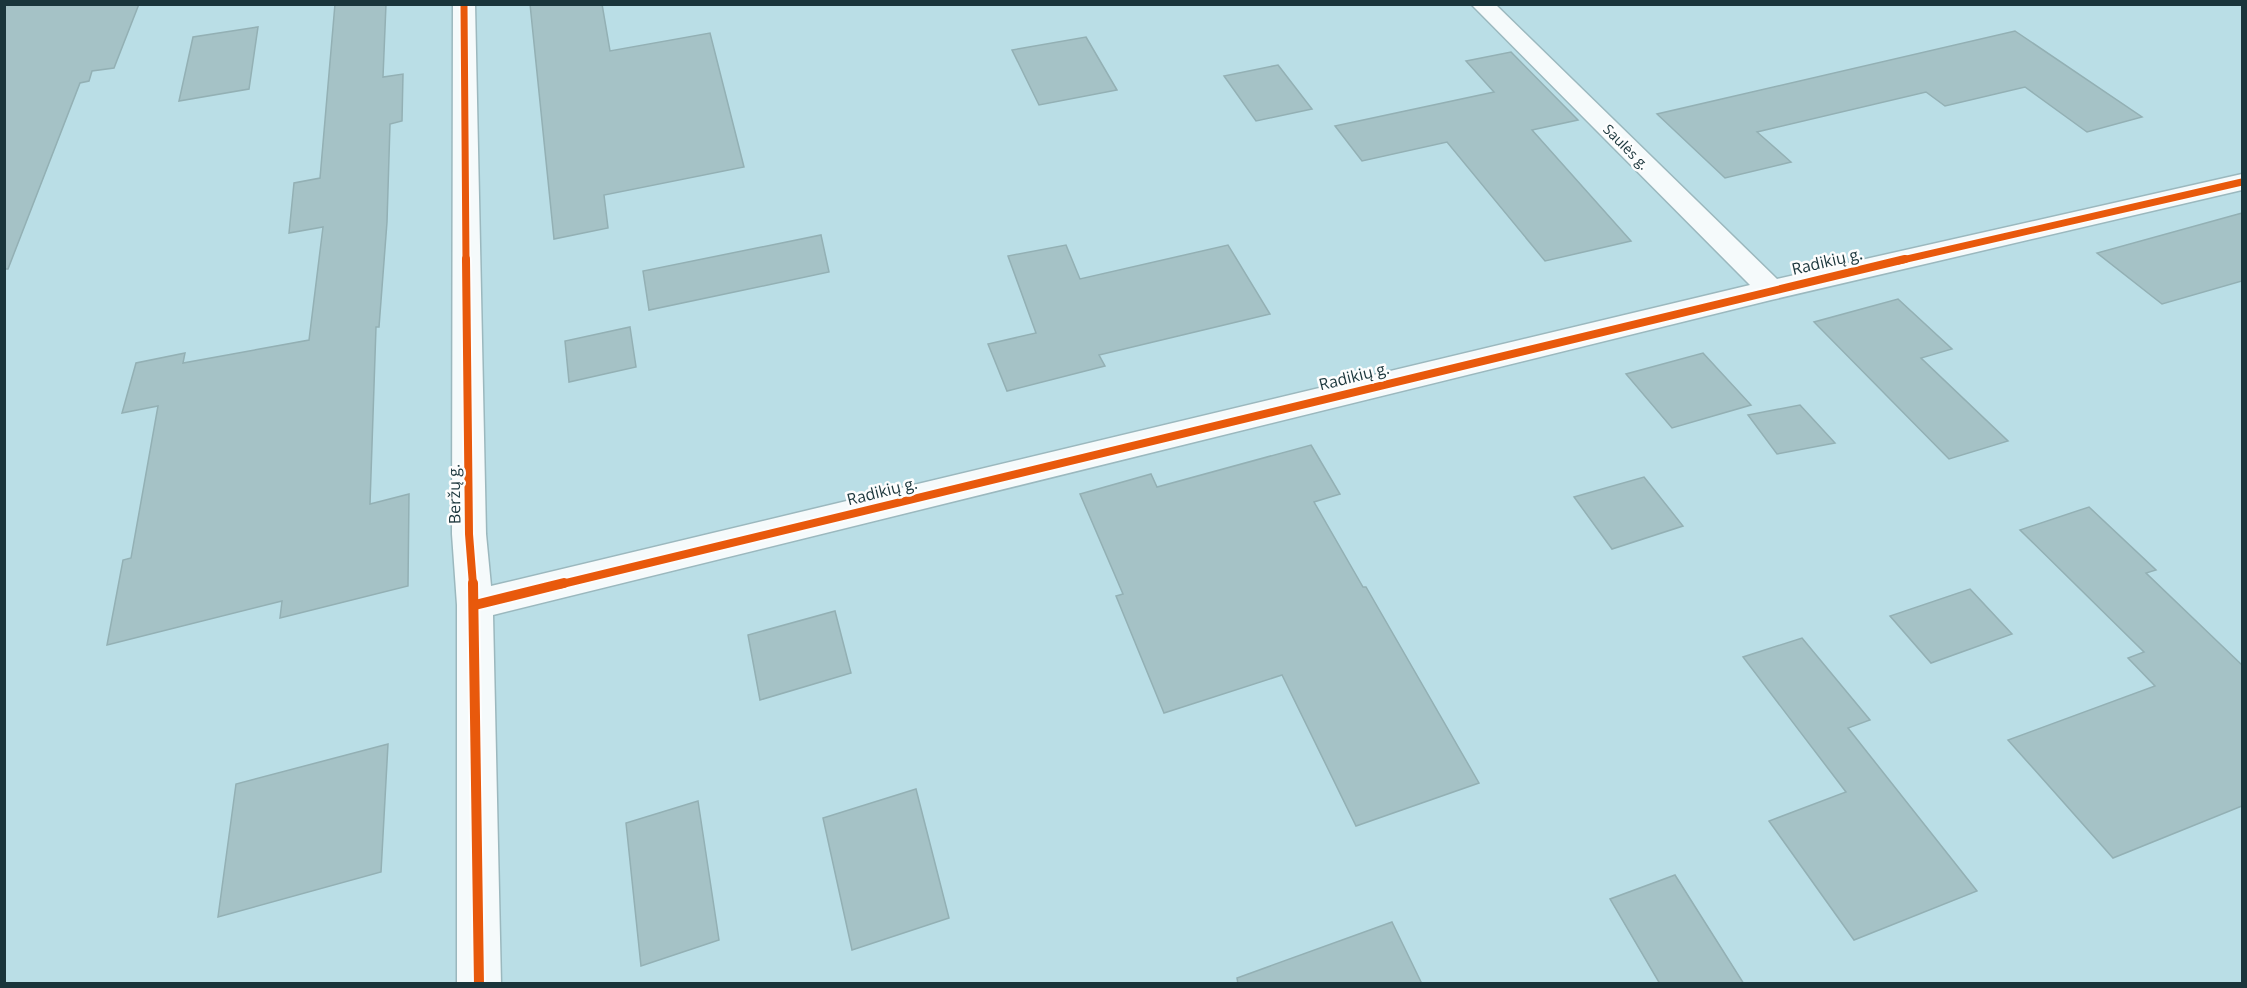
<svg xmlns="http://www.w3.org/2000/svg" width="2247" height="988" viewBox="0 0 2247 988" font-family="'Open Sans',sans-serif">
<rect width="100%" height="100%" fill="#badee6"/>
<g fill="#a5c2c6" stroke="#93b0b4" stroke-width="1.5">
<polygon points="4,4 139,4 114,68 92,71 89,81 80,83 8,269 4,269"/>
<polygon points="335,4 386,4 383,77 403,74 402,121 390,124 387,222 379,327 376,327 370,504 409,494 408,586 280,618 282,601 107,645 123,560 131,558 158,406 122,413 136,363 185,353 183,363 309,340 323,227 289,233 294,183 320,178"/>
<polygon points="530,4 602,4 610,51 710,33 744,167 604,195 608,228 554,239"/>
<polygon points="258,27 249,89 179,101 193,37"/>
<polygon points="2015,31 2142,117 2087,132 2025,87 1945,106 1926,92 1757,132 1791,162 1725,178 1657,114"/>
<polygon points="1086,37 1117,90 1039,105 1012,50"/>
<polygon points="1511,52 1578,120 1532,130 1631,241 1545,261 1447,142 1362,161 1335,126 1494,92 1466,61"/>
<polygon points="1278,65 1312,109 1256,121 1224,76"/>
<polygon points="2242,213 2242,281 2162,304 2097,253"/>
<polygon points="821,235 829,272 649,310 643,271"/>
<polygon points="1066,245 1080,279 1228,245 1270,314 1099,355 1105,366 1007,391 988,344 1036,333 1008,256"/>
<polygon points="1898,299 1952,349 1921,358 2008,441 1949,459 1814,322"/>
<polygon points="630,327 636,367 569,382 565,341"/>
<polygon points="1703,353 1751,405 1672,428 1626,374"/>
<polygon points="1800,405 1835,443 1777,454 1748,415"/>
<polygon points="1311,445 1340,494 1314,502 1363,587 1366,587 1479,783 1356,826 1282,675 1164,713 1116,596 1123,594 1080,494 1151,474 1157,487"/>
<polygon points="1644,477 1683,526 1612,549 1574,497"/>
<polygon points="2089,507 2156,570 2146,573 2242,665 2242,806 2113,858 2008,740 2155,686 2128,658 2144,652 2020,530"/>
<polygon points="1970,589 2012,634 1931,663 1890,616"/>
<polygon points="835,611 851,673 760,700 748,635"/>
<polygon points="1802,638 1870,720 1848,728 1977,891 1854,940 1769,821 1846,792 1743,657"/>
<polygon points="388,744 381,872 218,917 236,784"/>
<polygon points="916,789 949,918 852,950 823,818"/>
<polygon points="698,801 719,940 641,966 626,823"/>
<polygon points="1675,875 1744,984 1660,984 1610,899"/>
<polygon points="1392,922 1422,984 1238,984 1237,978"/>
</g>
<g fill="none" stroke-linecap="round" stroke-linejoin="round">
<g stroke="#9bb8be" stroke-width="3">
<polygon id="minor" points="453,4 475,4 486,534 491,586 1750,285 1471,4 1495,4 1777,279 2242,174 2242,190 1771,300 493,615 501,984 457,984 457,605 452,534"/>
</g>
<use href="#minor" fill="#f5fafb" fill-rule="evenodd"/>
<g stroke="#fdfdfd" stroke-width="10">
<g id="cycleway-far2">
<polyline points="464,4 466,261"/>
<polyline points="1898,261 2242,182"/>
</g>
</g>
<g stroke="#fdfdfd" stroke-width="12">
<g id="cycleway-far1">
<polyline points="466,259 469,534 473,585"/>
<polyline points="558,585 1905,259"/>
</g>
</g>
<g stroke="#fdfdfd" stroke-width="14">
<g id="cycleway">
<polyline points="473,583 479,984"/>
<polyline points="475,605 564,583"/>
</g>
</g>
<use href="#cycleway-far2" stroke="#e8590c" stroke-width="7"/>
<use href="#cycleway-far1" stroke="#e8590c" stroke-width="8"/>
<use href="#cycleway" stroke="#e8590c" stroke-width="10"/>
</g>
<g text-anchor="middle" stroke-width="5" stroke-linejoin="round" paint-order="stroke">
<g font-size="14" fill="#1a353b" stroke="#fdfdfd">
<text transform="translate(1626 147) rotate(45)" y="5">Saulės g.</text>
</g>
<g font-size="16" fill="#1a353b" stroke="#fdfdfd">
<text transform="translate(1827 261) rotate(-13)" y="6">Radikių g.</text>
<text transform="translate(1354 376) rotate(-14)" y="6">Radikių g.</text>
<text transform="translate(882 491) rotate(-14)" y="6">Radikių g.</text>
<text transform="translate(454 494) rotate(-91)" y="6">Beržų g.</text>
</g>
</g>
<rect width="2247" height="988" fill="none" stroke="#1a353b" stroke-width="12"/>
</svg>
